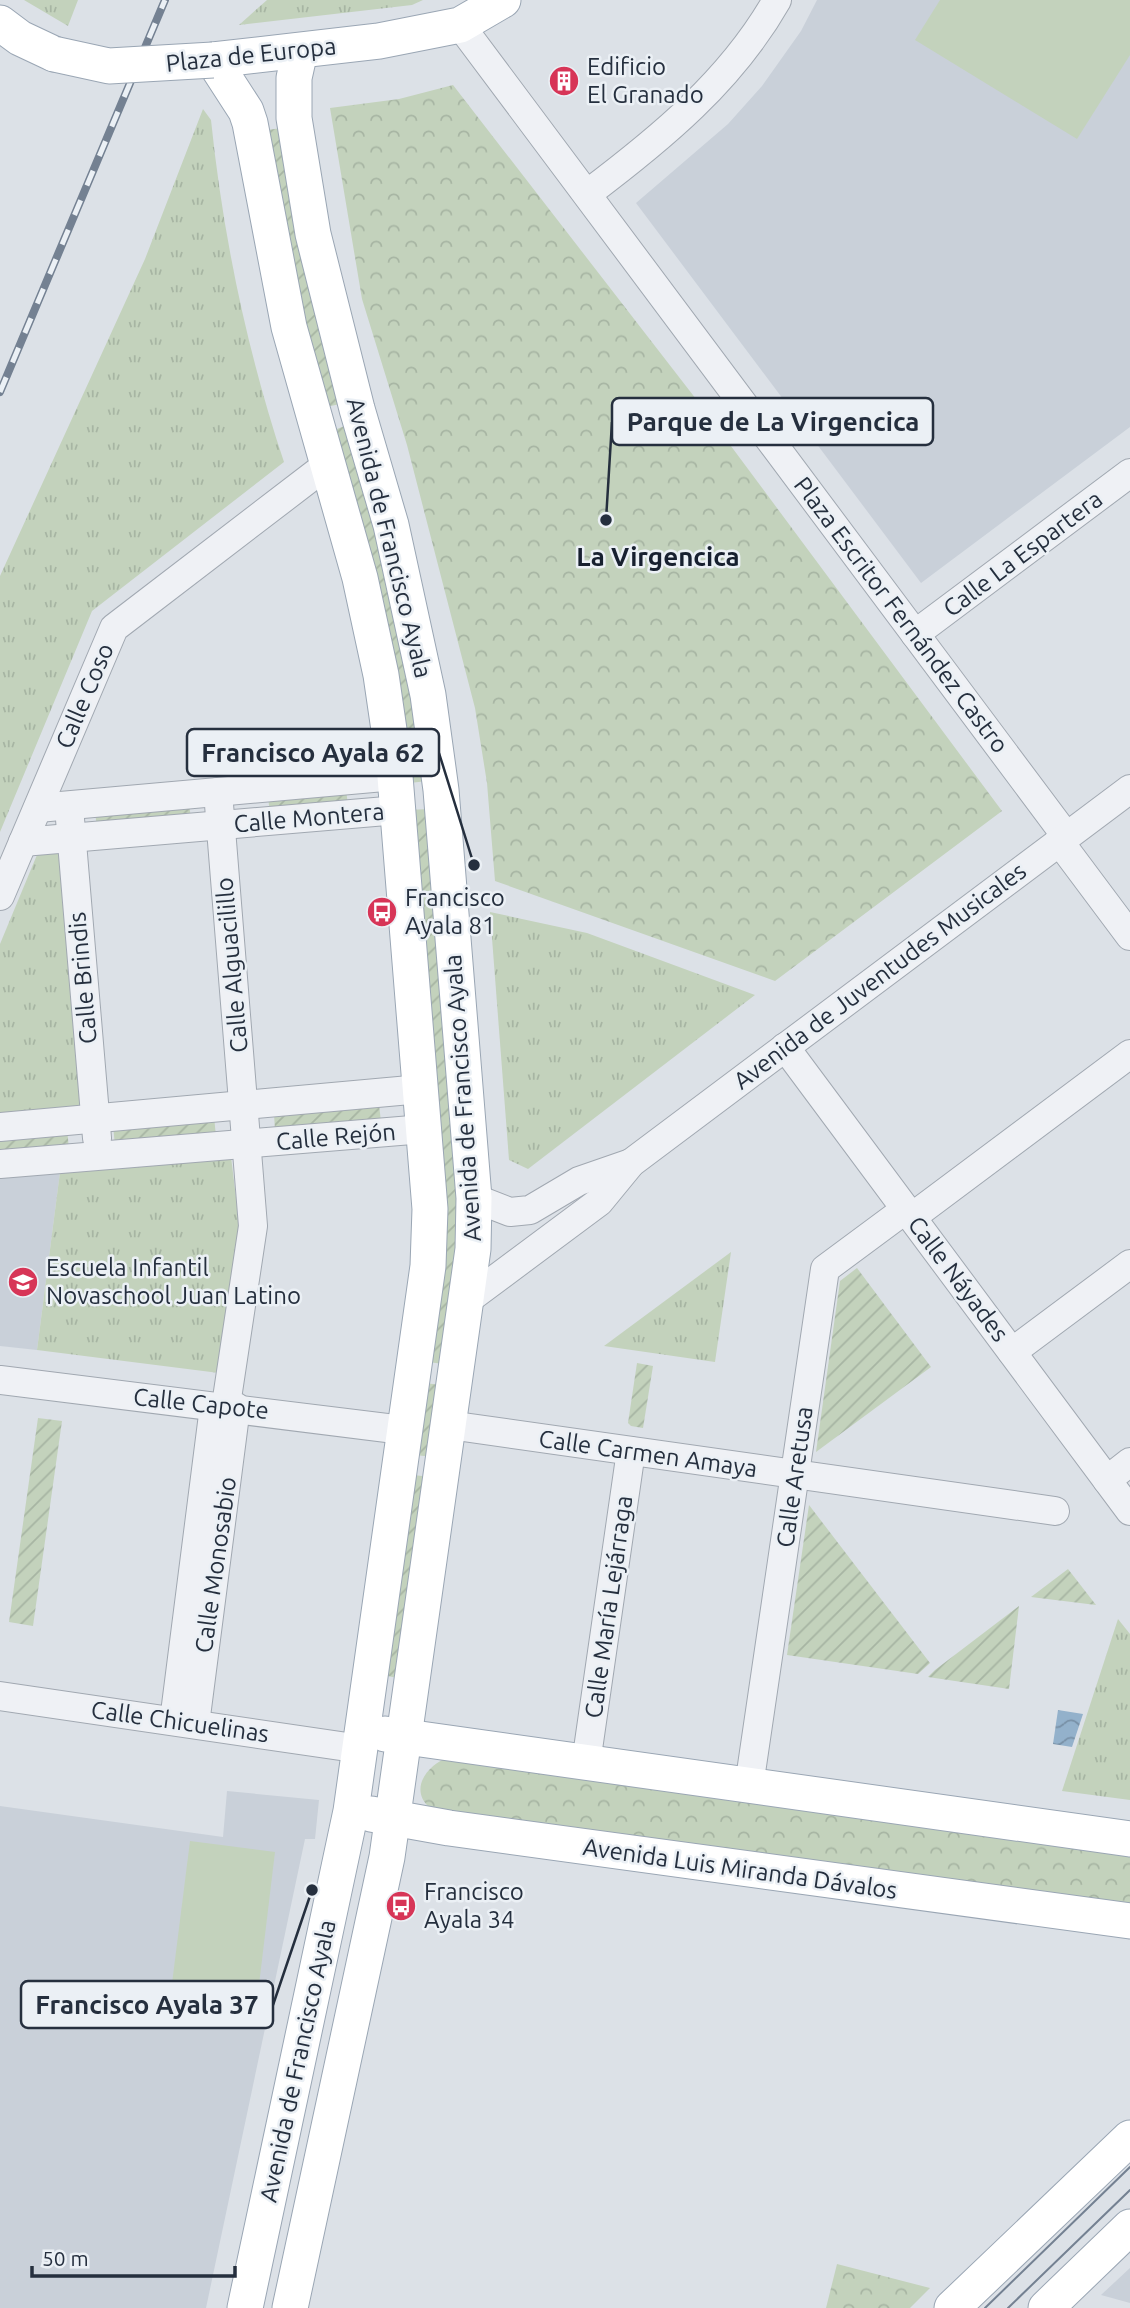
<svg xmlns="http://www.w3.org/2000/svg" width="1130" height="2308" viewBox="0 0 1130 2308" font-family="Ubuntu,sans-serif">
<defs>
<pattern id="grass-tufts" width="24" height="20" patternUnits="userSpaceOnUse" patternTransform="scale(1.75)"><rect width="24" height="20" fill="#c3d2bc"/><path d="M3 7l-1-3M5 7V3M7 7l1-3M15 17l-1-3M17 17v-4M19 17l1-3" fill="none" stroke="#a7b5a3"/></pattern>
<pattern id="park-crowns" width="20" height="18" patternUnits="userSpaceOnUse" patternTransform="scale(1.75)"><rect width="20" height="18" fill="#c3d2bc"/><path d="M2 6a3 3 0 1 1 6 0M12 15a3 3 0 1 1 6 0" fill="none" stroke="#a7b5a3"/></pattern>
<pattern id="garden-furrows" width="10" height="10" patternUnits="userSpaceOnUse" patternTransform="scale(1.75)"><rect width="10" height="10" fill="#c3d2bc"/><path d="M-1 1l2-2M0 10L10 0M9 11l2-2" fill="none" stroke="#a7b5a3"/></pattern>
<pattern id="water-waves" width="16" height="10" patternUnits="userSpaceOnUse" patternTransform="scale(1.75)"><rect width="16" height="10" fill="#93b1cb"/><path d="M0 5q4-4 8 0t8 0" fill="none" stroke="#7890a6"/></pattern>
</defs>
<rect width="100%" height="100%" fill="#dce1e7"/>
<g fill="#c9d0d9">
<polygon points="817,0 1130,0 1130,427 921,583 636,203 728,124 762,86 801,31"/>
<polygon points="60,1172 37,1350 0,1346 0,1177"/>
<polygon points="227,1791 319,1800 315,1839 305,1839 206,2308 0,2308 0,1806 223,1837"/>
<polygon points="1130,2268 1130,2303 1101,2295"/>
</g>
<g fill="url(#grass-tufts)">
<polygon points="24,0 78,0 68,26"/>
<polygon points="267,0 423,0 412,5 239,25"/>
<path d="M203 109 211 120C223 236 247 351 284 462L92 611 0 832V576L145 259Z"/>
<polygon points="39,850 59,850 81,1108 0,1114 0,944"/>
<polygon points="490,912 587,933 755,995 528,1169 509,1160"/>
<polygon points="231,1157 240,1230 219,1373 37,1350 60,1172"/>
<polygon points="731,1252 715,1362 604,1346"/>
<polygon points="1118,1619 1130,1634 1130,1800 1062,1791"/>
</g>
<g fill="url(#park-crowns)">
<polygon points="453,85 696,399 1002,811 775,981 495,881 487,783 475,708 407,445 362,299 330,108 399,99"/>
<path d="M449 1757 1130 1852V1912L450 1819C444 1815 436 1812 430 1808 408 1789 428 1764 449 1757Z"/>
<polygon points="837,2264 930,2288 910,2308 826,2308"/>
</g>
<g fill="url(#garden-furrows)">
<polygon points="282,128 340,404 326,407 303,323 267,130"/>
<polygon points="347,425 389,572 427,781 410,783 332,431"/>
<polygon points="346,790 348,805 270,813 268,797"/>
<polygon points="189,803 191,819 97,828 95,812"/>
<polygon points="428,809 462,1219 445,1364 427,1362 410,810"/>
<polygon points="379,1104 381,1122 275,1131 274,1113"/>
<polygon points="214,1116 216,1137 115,1146 113,1125"/>
<polygon points="67,1129 69,1149 0,1155 0,1134"/>
<polygon points="857,1268 931,1367 816,1452 840,1281"/>
<polygon points="637,1363 653,1366 643,1428 631,1426 628,1423"/>
<polygon points="424,1383 442,1385 433,1457 415,1455"/>
<polygon points="38,1418 62,1421 33,1626 9,1622"/>
<polygon points="413,1475 431,1477 402,1679 383,1675"/>
<polygon points="809,1505 930,1663 918,1674 787,1655"/>
<polygon points="1068,1569 1096,1605 1031,1597"/>
<polygon points="1019,1606 1009,1689 928,1677 935,1670"/>
</g>
<g fill="#c3d2bc">
<polygon points="940,0 1130,0 1130,55 1077,139 915,40"/>
<polygon points="190,1841 275,1852 255,2018 169,2007"/>
</g>
<polygon fill="url(#water-waves)" points="1058,1710 1083,1714 1072,1747 1053,1744"/>
<g fill="none" stroke-linecap="round" stroke-linejoin="round">
<g stroke="#a1a8b1" stroke-width="30">
<g id="minor">
<polyline points="460,25 1066,836"/>
<path d="M587 194C660 139 731 81 777 0"/>
<polyline points="915,634 1130,473"/>
<polyline points="218,792 253,1226 226,1405"/>
<polyline points="38,808 395,776"/>
<polyline points="70,819 97,1138"/>
<polyline points="1059,841 1130,936"/>
<polyline points="23,842 398,810"/>
<polyline points="0,896 114,628 328,464"/>
<polyline points="785,1047 1130,1511"/>
<polyline points="0,1127 421,1089"/>
<polyline points="0,1164 424,1129"/>
<polyline points="474,1198 510,1212 530,1210 579,1181 631,1163"/>
<polyline points="912,1217 1130,1054"/>
<polyline points="466,1301 599,1202 631,1163 1130,789"/>
<polyline points="1012,1352 1130,1264"/>
<polyline points="0,1380 403,1430"/>
<polyline points="449,1425 1055,1511"/>
<polyline points="1107,1480 1130,1462"/>
<polyline points="0,1696 361,1749"/>
<polyline points="174,1721 214,1407"/>
<polyline points="195,1724 236,1407"/>
<polyline points="586,1763 631,1451"/>
<polyline points="749,1786 825,1269 906,1209"/>
</g>
</g>
<g stroke="#9aa6b4" stroke-width="37">
<g id="major">
<polyline points="0,23 20,38 54,54"/>
<polyline points="385,1734 1130,1839"/>
<polyline points="371,1814 449,1828 1130,1921"/>
<polyline points="245,2308 351,1811 428,1266 430,1209 394,764 381,675 360,578 289,327 250,123 246,111 213,60 379,41 460,25 503,0"/>
<polyline points="290,2308 387,1857 473,1249 474,1198 441,790 428,695 391,525 357,409 313,234 294,118 294,78 300,51"/>
<polyline points="952,2308 1130,2138"/>
<polyline points="1046,2308 1130,2227"/>
</g>
</g>
<use href="#minor" stroke="#eff1f5" stroke-width="28"/>
<use href="#major" stroke="#fff" stroke-width="35"/>
<g stroke="#748192" stroke-width="2">
<polyline points="985,2308 1130,2167"/>
<polyline points="1008,2308 1130,2190"/>
</g>
<g stroke="#748192" stroke-width="8">
<polyline id="rail" points="0,392 165,0"/>
</g>
<use href="#rail" stroke="#ebf0f5" stroke-width="5" stroke-dasharray="16" stroke-linecap="butt"/>
<g stroke="#9aa6b4" stroke-width="37" stroke-linecap="butt">
<polyline id="major-bridge" points="54,54 109,66 213,60"/>
</g>
<use href="#major-bridge" stroke="#fff" stroke-width="35"/>
</g>
<defs>
<g id="building-disc" transform="scale(1.575)"><circle r="9.5" fill="#d73557" stroke="#ebf0f5"/><path d="M-4-6H4V6H1V3H-1V6H-4ZM-2.5-4.3h1.7v1.8h-1.7ZM.8-4.3h1.7v1.8H.8ZM-2.5-1h1.7V.8h-1.7ZM.8-1h1.7V.8H.8Z" fill="#fff"/></g>
<g id="bus-disc" transform="scale(1.575)"><circle r="9.5" fill="#d73557" stroke="#ebf0f5"/><path d="M-5-6H5V4H4V6H2V4H-2V6H-4V4H-5ZM-3.5-4V0h7V-4ZM-3.5 1.2v1.5H-2V1.2ZM2 1.2v1.5H3.5V1.2Z" fill="#fff"/></g>
<g id="school-disc" transform="scale(1.575)"><circle r="9.5" fill="#d73557" stroke="#ebf0f5"/><path d="M0-5L7-2L0 1L-7-2ZM-4 1L0 2.5L4 1V4Q0 6-4 4Z" fill="#fff"/></g>
</defs>
<g fill-rule="evenodd">
<use href="#building-disc" x="564" y="81"/>
<use href="#bus-disc" x="382" y="912"/>
<use href="#school-disc" x="23" y="1282"/>
<use href="#bus-disc" x="401" y="1906"/>
</g>
<g text-anchor="middle" stroke-width="5" stroke-linejoin="round" paint-order="stroke">
<g font-size="24" fill="#252f3e" stroke="#ebf0f5">
<text transform="translate(251 55) rotate(-6)" y="8">Plaza de Europa</text>
<text transform="translate(389 538) rotate(76)" y="8">Avenida de Francisco Ayala</text>
<text transform="translate(1023 554) rotate(-37)" y="8">Calle La Espartera</text>
<text transform="translate(901 615) rotate(53)" y="8">Plaza Escritor Fernández Castro</text>
<text transform="translate(85 696) rotate(-67)" y="8">Calle Coso</text>
<text transform="translate(309 818) rotate(-5)" y="8">Calle Montera</text>
<text transform="translate(232 965) rotate(-95)" y="8">Calle Alguacilillo</text>
<text transform="translate(880 976) rotate(-37)" y="8">Avenida de Juventudes Musicales</text>
<text transform="translate(83 978) rotate(-95)" y="8">Calle Brindis</text>
<text transform="translate(463 1098) rotate(-94)" y="8">Avenida de Francisco Ayala</text>
<text transform="translate(336 1137) rotate(-5)" y="8">Calle Rejón</text>
<text transform="translate(958 1279) rotate(53)" y="8">Calle Náyades</text>
<text transform="translate(201 1404) rotate(6)" y="8">Calle Capote</text>
<text transform="translate(648 1454) rotate(8)" y="8">Calle Carmen Amaya</text>
<text transform="translate(795 1477) rotate(-82)" y="8">Calle Aretusa</text>
<text transform="translate(216 1565) rotate(-82)" y="8">Calle Monosabio</text>
<text transform="translate(609 1607) rotate(-82)" y="8">Calle María Lejárraga</text>
<text transform="translate(180 1722) rotate(8)" y="8">Calle Chicuelinas</text>
<text transform="translate(740 1869) rotate(8)" y="8">Avenida Luis Miranda Dávalos</text>
<text transform="translate(298 2061) rotate(-78)" y="8">Avenida de Francisco Ayala</text>
</g>
<g font-size="24" fill="#252f3e" stroke="#ebf0f5" text-anchor="start">
<text x="587" y="75">Edificio<tspan x="587" dy="28">El Granado</tspan></text>
<text x="405" y="906">Francisco<tspan x="405" dy="28">Ayala 81</tspan></text>
<text x="46" y="1276">Escuela Infantil<tspan x="46" dy="28">Novaschool Juan Latino</tspan></text>
<text x="424" y="1900">Francisco<tspan x="424" dy="28">Ayala 34</tspan></text>
</g>
<g font-size="26" font-weight="bold" fill="#17202f" stroke="#ebf0f5">
<text x="658" y="566">La Virgencica</text>
</g>
</g>
<path fill="none" stroke="#252f3e" stroke-width="2.5" d="M606 520L612 422M474 865L439 753M312 1890L273 2005"/>
<g fill="#252f3e" stroke="#ebf0f5" stroke-width="2.5">
<circle cx="606" cy="520" r="7"/>
<circle cx="474" cy="865" r="7"/>
<circle cx="312" cy="1890" r="7"/>
</g>
<g fill="#ebf0f5" stroke="#252f3e" stroke-width="2.5">
<rect x="612" y="398" width="321" height="47" rx="7"/>
<rect x="187" y="729" width="252" height="47" rx="7"/>
<rect x="21" y="1981" width="252" height="47" rx="7"/>
</g>
<g font-size="26" text-anchor="middle" font-weight="bold" fill="#252f3e">
<text x="773" y="431">Parque de La Virgencica</text>
<text x="313" y="762">Francisco Ayala 62</text>
<text x="147" y="2014">Francisco Ayala 37</text>
</g>
<path d="M32 2266v10h203v-10" fill="none" stroke="#252f3e" stroke-width="3.5"/>
<text x="42" y="2266" font-size="21" fill="#252f3e" stroke="#ebf0f5" stroke-width="5" paint-order="stroke">50 m</text>
</svg>
